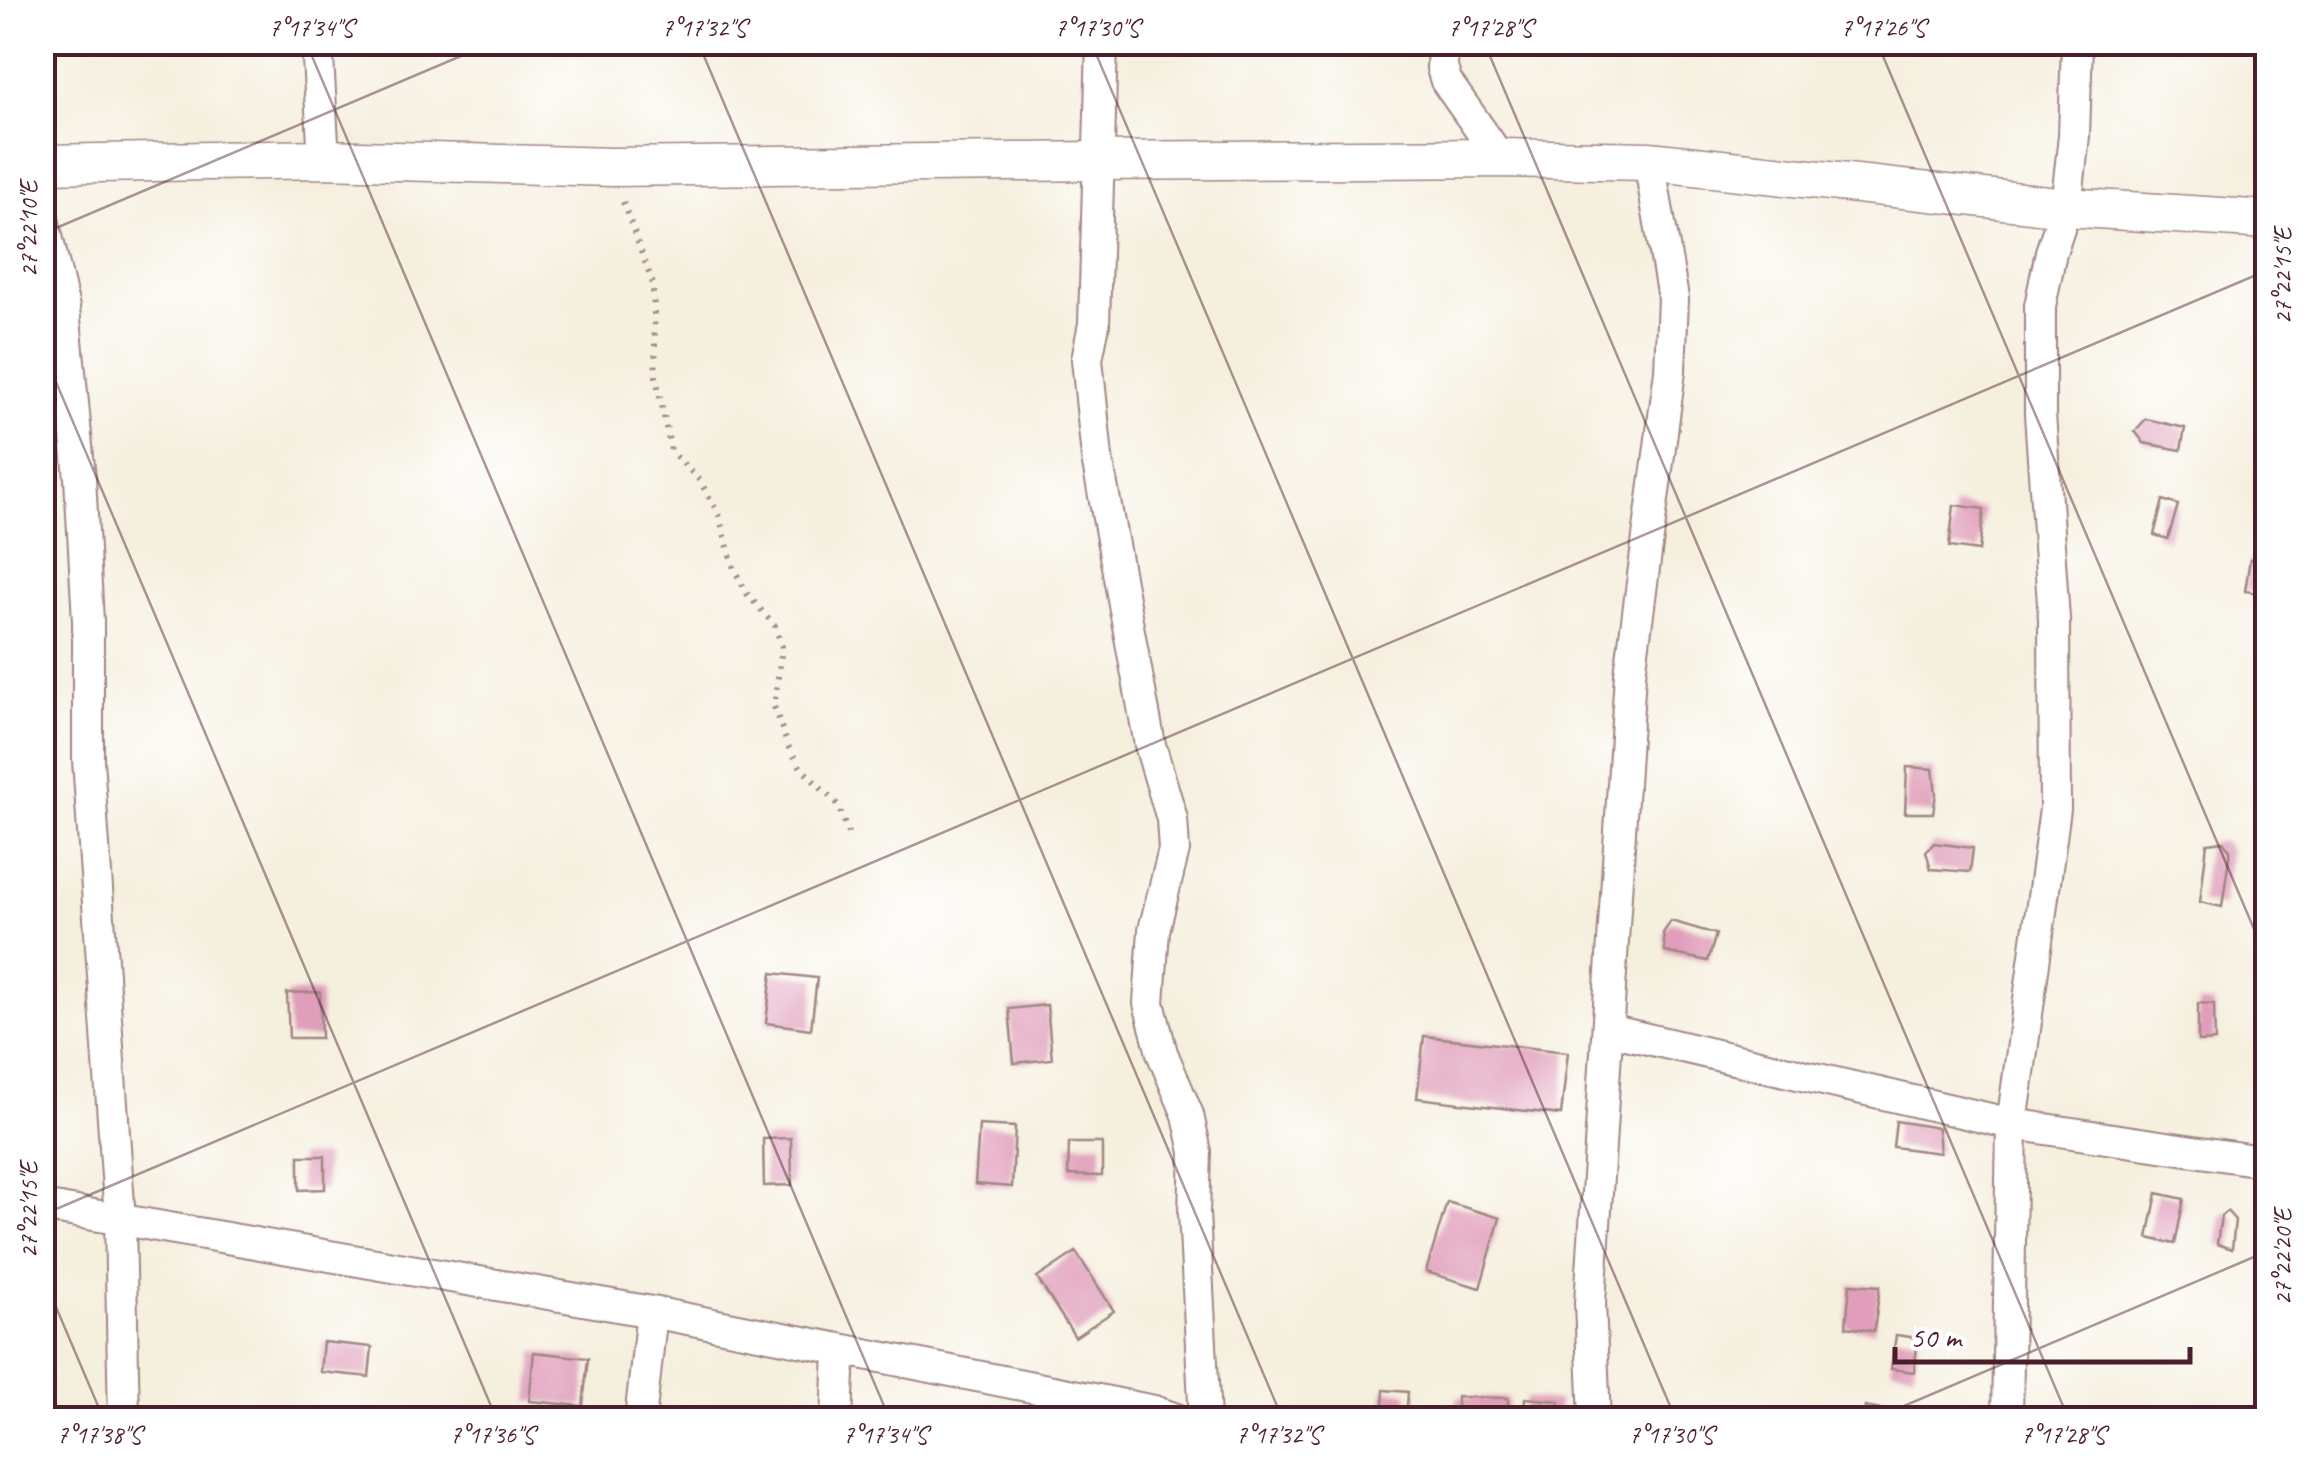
<svg xmlns="http://www.w3.org/2000/svg" width="2310" height="1462" viewBox="0 0 2310 1462" font-family="Caveat,sans-serif">
<rect width="100%" height="100%" fill="#fff"/>
<filter id="ink" filterUnits="userSpaceOnUse"><feTurbulence type="fractalNoise" baseFrequency=".01" numOctaves="2"/><feDisplacementMap in="SourceGraphic" scale="20" xChannelSelector="R" yChannelSelector="G"/><feConvolveMatrix kernelMatrix="1 2 1 2 8 2 1 2 1" color-interpolation-filters="sRGB"/></filter>
<filter id="wash" filterUnits="userSpaceOnUse"><feTurbulence type="fractalNoise" baseFrequency=".0048" numOctaves="4" result="noise"/><feDisplacementMap in="SourceGraphic" scale="40" xChannelSelector="R" yChannelSelector="G"/><feGaussianBlur stdDeviation="2.25" result="paint"/><feColorMatrix in="noise" values="0 0 0 0 0 0 0 0 0 0 0 0 0 0 0 0 0 1.4 0 .05"/><feComposite in="paint" operator="in"/></filter>
<g filter="url(#wash)">
<rect width="100%" height="100%" fill="#f5efde"/>
<g id="blocks">
<g fill="#e09eba">
<polygon points="2146,419 2185,428 2181,450 2144,443 2135,431"/>
<polygon points="2163,500 2178,505 2168,539 2154,535"/>
<polygon points="1954,505 1984,509 1979,551 1949,547"/>
<polygon points="2250,559 2268,562 2264,594 2245,591"/>
<polygon points="1907,767 1933,769 1936,794 1933,813 1905,813"/>
<polygon points="2223,841 2230,850 2222,907 2200,902 2207,843"/>
<polygon points="1934,843 1973,848 1970,872 1931,869 1926,851"/>
<polygon points="1671,921 1716,934 1708,961 1665,952 1663,933"/>
<polygon points="772,973 817,978 811,1029 766,1023"/>
<polygon points="320,992 321,1038 289,1038 287,993"/>
<polygon points="2198,1003 2214,1004 2215,1041 2198,1042"/>
<polygon points="1047,1005 1052,1059 1014,1063 1009,1009"/>
<polygon points="1424,1036 1568,1052 1561,1115 1417,1098"/>
<polygon points="1896,1121 1938,1128 1940,1153 1893,1147"/>
<polygon points="979,1125 1015,1127 1012,1187 975,1184"/>
<polygon points="791,1138 792,1185 764,1186 763,1139"/>
<polygon points="1069,1143 1102,1143 1102,1176 1068,1175"/>
<polygon points="299,1156 325,1156 325,1189 299,1190"/>
<polygon points="2157,1193 2184,1199 2175,1244 2148,1238"/>
<polygon points="1447,1202 1500,1218 1480,1288 1426,1272"/>
<polygon points="2227,1211 2235,1220 2232,1249 2217,1244 2221,1216"/>
<polygon points="1076,1252 1114,1311 1075,1337 1037,1278"/>
<polygon points="1850,1284 1880,1286 1874,1331 1846,1327"/>
<polygon points="1896,1335 1918,1338 1914,1372 1891,1369"/>
<polygon points="323,1342 372,1347 369,1377 320,1372"/>
<polygon points="534,1352 588,1358 583,1406 529,1401"/>
<polygon points="1384,1390 1408,1392 1406,1420 1382,1420"/>
<polygon points="1457,1397 1508,1398 1508,1420 1457,1420"/>
<polygon points="1525,1398 1559,1401 1558,1420 1523,1420"/>
<polygon points="1865,1407 1910,1415 1910,1420 1862,1420"/>
<polygon points="1634,1414 1693,1416 1693,1420 1634,1420"/>
</g>
</g>
</g>
<g filter="url(#ink)">
<use href="#blocks" fill-opacity="0" stroke="#a08784" stroke-width="2.5"/>
<g fill="none" stroke-linecap="round" stroke-linejoin="round">
<g stroke="#a08784" stroke-width="34">
<g id="minor">
<polyline points="317,42 324,159"/>
<polyline points="1102,42 1094,324 1087,359 1097,458 1150,745 1172,819 1174,850 1154,930 1149,1003 1162,1053 1188,1115 1196,1152 1194,1213 1205,1420"/>
<polyline points="1443,42 1442,68 1446,81 1500,158"/>
<polyline points="42,215 64,308 80,478 88,621 88,760 120,1219 124,1420"/>
<polyline points="1609,1030 2012,1124 2268,1162"/>
<polyline points="42,1206 652,1312 1154,1411 1179,1420"/>
<polyline points="640,1420 652,1312"/>
<polyline points="837,1420 840,1351"/>
<polyline points="1595,1420 1590,1303 1630,674 1670,371 1673,298 1649,161"/>
<polyline points="2007,1420 2012,1124 2055,809 2054,619 2040,414 2040,306 2051,252 2066,207 2074,136 2077,42"/>
</g>
</g>
<g stroke="#a08784" stroke-width="41">
<polyline id="tertiary" points="42,164 324,159 612,167 1097,161 1500,158 1649,161 2066,207 2268,220"/>
</g>
<polyline stroke="#a08784" stroke-width="6" stroke-dasharray="2.5 8" stroke-linecap="butt" points="623,202 653,284 656,377 671,451 700,481 719,515 734,569 748,595 775,626 782,647 774,707 788,746 801,768 838,805 849,836"/>
<use href="#minor" stroke="#fff" stroke-width="30"/>
<use href="#tertiary" stroke="#fff" stroke-width="38"/>
</g>
</g>
<path fill="none" stroke="#4a1f2b" stroke-width="2.5" stroke-opacity="0.45" d="M306 42 890 1420M698 42 1283 1420M1091 42 1676 1420M1484 42 2069 1420M1877 42 2268 962M42 234 494 42M42 349 497 1420M42 1215 2268 270M42 1274 104 1420M1871 1420 2268 1251"/>
<rect width="2310" height="1462" fill="none" stroke="#fff" stroke-width="110"/>
<path d="M1895 1347v15h295v-15" fill="none" stroke="#4a1f2b" stroke-width="5"/>
<text x="1910" y="1347" font-size="30" fill="#4a1f2b" stroke="#ffffff" stroke-width="8" paint-order="stroke">50 m</text>
<rect x="55" y="55" width="2200" height="1352" fill="none" stroke="#4a1f2b" stroke-width="4"/>
<g font-size="25" text-anchor="middle" fill="#4a1f2b">
<text x="311" y="36">7°17'34"S</text>
<text x="704" y="36">7°17'32"S</text>
<text x="1097" y="36">7°17'30"S</text>
<text x="1490" y="36">7°17'28"S</text>
<text x="1883" y="36">7°17'26"S</text>
<text transform="translate(28 229) rotate(-90)" y="9">27°22'10"E</text>
<text transform="translate(2282 276) rotate(-90)" y="9">27°22'15"E</text>
<text transform="translate(28 1210) rotate(-90)" y="9">27°22'15"E</text>
<text transform="translate(2282 1257) rotate(-90)" y="9">27°22'20"E</text>
<text x="99" y="1443">7°17'38"S</text>
<text x="492" y="1443">7°17'36"S</text>
<text x="885" y="1443">7°17'34"S</text>
<text x="1278" y="1443">7°17'32"S</text>
<text x="1671" y="1443">7°17'30"S</text>
<text x="2063" y="1443">7°17'28"S</text>
</g>
</svg>
